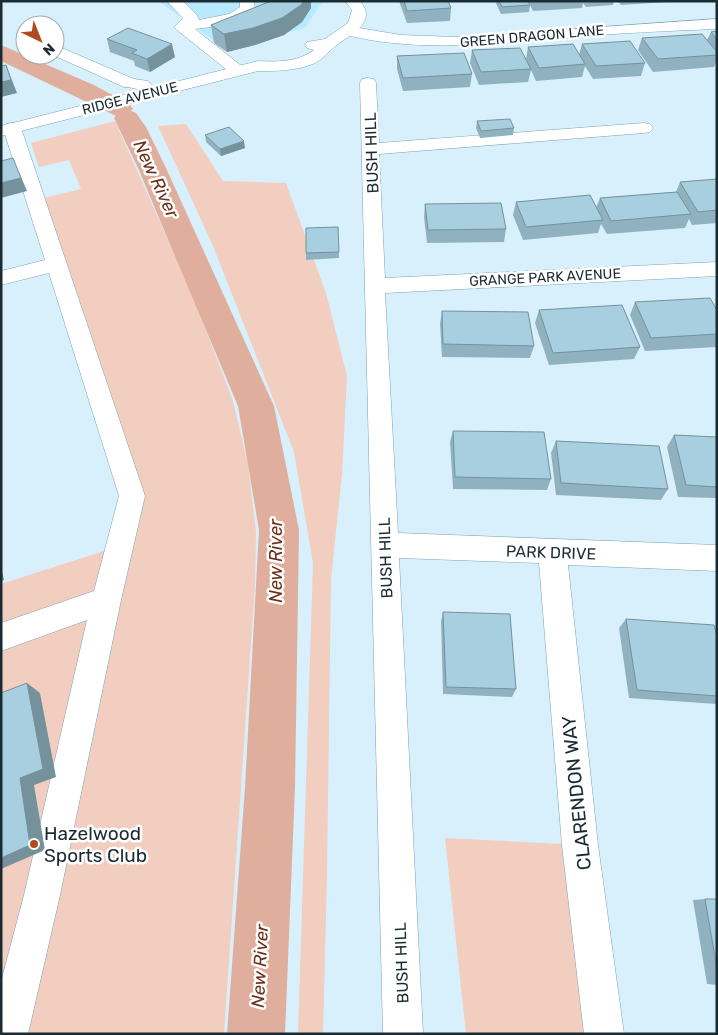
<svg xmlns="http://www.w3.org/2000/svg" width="718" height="1035" viewBox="0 0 718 1035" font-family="Rubik,sans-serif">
<rect width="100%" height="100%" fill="#d8f0fb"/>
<polygon fill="#b8eaff" points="158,1 323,1 305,28 225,48"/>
<g fill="#f2cec1">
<polygon points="115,121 192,294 233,401 248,465 256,532 255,585 224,1034 1,1034 1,584 132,542 44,198 81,189 69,160 39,167 31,143"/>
<polygon points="186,124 223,181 286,183 326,293 347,376 342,475 331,579 327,874 323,1034 298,1034 313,563 294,452 213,246 158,126"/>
<polygon points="445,838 580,845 604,1034 466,1034"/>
</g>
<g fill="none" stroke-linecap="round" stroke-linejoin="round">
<polygon fill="#e0ae9d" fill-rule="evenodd" points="1,45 94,85 129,104 133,109 131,111 136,113 146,127 166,168 274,406 299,530 295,787 285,1034 227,1034 245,787 259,530 238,406 138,168 114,118 116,116 1,61"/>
<g stroke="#7ba2b2" stroke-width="1">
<g id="minor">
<path d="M167 1H183L197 15 199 20 229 14 240 7V1H254L255 9C243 26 214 26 195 29L244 68 246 71 244 74H232L177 30 174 27 183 18Z"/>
<path d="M717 19V29C666 31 615 33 565 38 490 44 416 53 342 34L339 31 342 28 347 26 401 35 456 37Z"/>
<path d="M55 45 134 79 148 81 157 93 155 97C142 100 145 95 137 89 134 88 128 87 124 87L53 55H55Z"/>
<polygon points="368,78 374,79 376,83 379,143 644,123 650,124 653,128 650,132 644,133 379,154 385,278 717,262 717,276 385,293 398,533 717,545 717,571 568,565 598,845 624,1034 584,1034 562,845 539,563 399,558 423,1034 383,1034 360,83 362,79"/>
<polygon points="12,123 18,124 21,128 145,496 121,600 60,895 28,1034 1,1034 1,982 24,895 87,620 1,651 1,623 94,591 119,496 49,273 1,285 1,271 45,260 3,128 6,124"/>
</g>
</g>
<g stroke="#7ba2b2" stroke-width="1">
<path id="major" d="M345 1H360C378 22 351 34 337 45 328 51 323 60 313 64 295 71 276 71 258 71L1 136V126L258 61C278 62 298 62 314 50L307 48 305 45 307 42 325 39 348 23 352 10Z"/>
</g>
<use href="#minor" fill="#fff" fill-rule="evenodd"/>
<use href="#major" fill="#fff" fill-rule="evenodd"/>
</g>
<g fill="#90b2c0">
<polygon points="271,1 311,1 311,8 302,22 284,35 255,45 227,52 214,43 211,25"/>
<polygon points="399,1 448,1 451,8 450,21 407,23"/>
<polygon points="495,1 528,1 530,5 529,12 501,14"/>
<polygon points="528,1 614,1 613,5 586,7 583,3 582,8 533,11"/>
<polygon points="618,1 668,1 668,2 621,5"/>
<polygon points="717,31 717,59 714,67 653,72 638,50 642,38 707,40 711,32"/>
<polygon points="107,39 175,57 150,72 135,66 134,61 110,52"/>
<polygon points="582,44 645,63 641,76 593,79 585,66 582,77 536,81 531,70 528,82 479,85 470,63 472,50 526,59 528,47 579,55"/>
<polygon points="397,56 472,74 470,87 403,91 397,69"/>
<polygon points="477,121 514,128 513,135 480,138 476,128"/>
<polygon points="205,135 245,148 221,156 206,142"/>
<polygon points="717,179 717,223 692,225 689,219 685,228 607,234 601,224 598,233 523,240 513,215 516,202 596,208 600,198 676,192 680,182"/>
<polygon points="425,204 506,229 504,242 427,243 424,217"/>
<polygon points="338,227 339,258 306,260 306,253"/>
<polygon points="635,302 717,310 717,347 645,351 630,315"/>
<polygon points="539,310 640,347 634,359 549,365 535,323"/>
<polygon points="442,311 534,346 530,358 442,357 440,324"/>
<polygon points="453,431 551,479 547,490 453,489 450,442"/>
<polygon points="674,435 717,437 717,498 678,497 667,447"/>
<polygon points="556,441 668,489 661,500 556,495 551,453"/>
<polygon points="443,612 516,689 512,697 443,694 441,621"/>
<polygon points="626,619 717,637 717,704 629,698 619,628"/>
<polygon points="705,899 717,899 717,985 707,984 693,900"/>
</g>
<g fill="#75919c">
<polygon points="304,1 311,1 311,8 302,22 284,35 255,45 227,52 224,34"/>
<polygon points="172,44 175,57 150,72 147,59"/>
<polygon points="6,65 17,93 1,97 1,82"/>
<polygon points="244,141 245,148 221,156 220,149"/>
<polygon points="19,172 27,191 1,198 1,183"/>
<polygon points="1,567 4,580 1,581"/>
<polygon points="27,683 40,693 56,777 34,785 45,850 1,869 1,858 20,778"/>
</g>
<g fill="#a7cfdf" stroke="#75919c">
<polygon points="271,1 304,1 301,5 282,18 253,28 224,34 211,25"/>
<polygon points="404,1 448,1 451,8 407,11"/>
<polygon points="499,1 528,1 530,5 502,7"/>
<polygon points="128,28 172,44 147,59 132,53 137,50 107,39"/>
<polygon points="717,31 717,40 711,32"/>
<polygon points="702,34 717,52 717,55 658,59 642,38"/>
<polygon points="630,41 645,63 596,66 582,44"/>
<polygon points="573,44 585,64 539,68 528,47"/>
<polygon points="520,48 531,69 481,72 472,50"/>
<polygon points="464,53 472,74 403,78 397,56"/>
<polygon points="6,65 11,80 1,82 1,66"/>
<polygon points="510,119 514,128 481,131 477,121"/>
<polygon points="229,127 244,141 220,149 205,135"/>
<polygon points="13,158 21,178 1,183 1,161"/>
<polygon points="717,179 717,210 698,212 680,182"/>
<polygon points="677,192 691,214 611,221 600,198"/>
<polygon points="590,195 603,220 526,227 516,202"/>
<polygon points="501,203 506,229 428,230 425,204"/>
<polygon points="338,227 339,252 306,253 306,228"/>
<polygon points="710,298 717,310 717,334 651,338 635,302"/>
<polygon points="622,305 640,347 553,353 539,310"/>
<polygon points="442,311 528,312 534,346 443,344"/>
<polygon points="453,431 544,432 551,479 455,477"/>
<polygon points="674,435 717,437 717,487 686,485"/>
<polygon points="556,441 659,446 668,489 561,483"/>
<polygon points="443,612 510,614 516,689 446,687"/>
<polygon points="626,619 714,625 717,637 717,696 637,690"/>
<polygon points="27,683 43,769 20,778 30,845 1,858 1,693"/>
<polygon points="705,899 717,899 717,969"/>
</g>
<circle fill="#b04a21" stroke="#fff" stroke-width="2" cx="34" cy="844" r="5"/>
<g text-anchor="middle" stroke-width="5" stroke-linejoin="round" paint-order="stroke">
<g font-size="14" fill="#1b2b32" stroke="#fff">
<text transform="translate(532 36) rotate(-5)" y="5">GREEN DRAGON LANE</text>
<text transform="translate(130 98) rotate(-14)" y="5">RIDGE AVENUE</text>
<text transform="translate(545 277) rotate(-3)" y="5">GRANGE PARK AVENUE</text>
</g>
<g font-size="16" fill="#1b2b32" stroke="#fff">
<text transform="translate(371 153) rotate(-92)" y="6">BUSH HILL</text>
<text transform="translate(551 552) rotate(2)" y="6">PARK DRIVE</text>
<text transform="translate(385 558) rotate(-92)" y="6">BUSH HILL</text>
<text transform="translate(401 963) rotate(-92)" y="6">BUSH HILL</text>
</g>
<g font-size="18" font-style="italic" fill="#6d3019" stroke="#fff">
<text transform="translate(156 179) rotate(65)" y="6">New River</text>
<text transform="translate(276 561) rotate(-90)" y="6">New River</text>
<text transform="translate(260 966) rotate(-87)" y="6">New River</text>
</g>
<g font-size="19" fill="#1b2b32" stroke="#fff">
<text transform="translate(576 793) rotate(-96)" y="7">CLARENDON WAY</text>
</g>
<g font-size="19" fill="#1b2b32" stroke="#fff" text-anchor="start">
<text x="44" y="840">Hazelwood<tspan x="44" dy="22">Sports Club</tspan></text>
</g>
</g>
<rect width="718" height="1035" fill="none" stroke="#1b2b32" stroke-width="5"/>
<g transform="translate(40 40) rotate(137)"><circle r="24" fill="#ffffff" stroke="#a4aaad"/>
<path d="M0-4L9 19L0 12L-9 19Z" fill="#b04a21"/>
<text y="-8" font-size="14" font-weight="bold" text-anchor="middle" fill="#1b2b32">N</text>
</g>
</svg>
